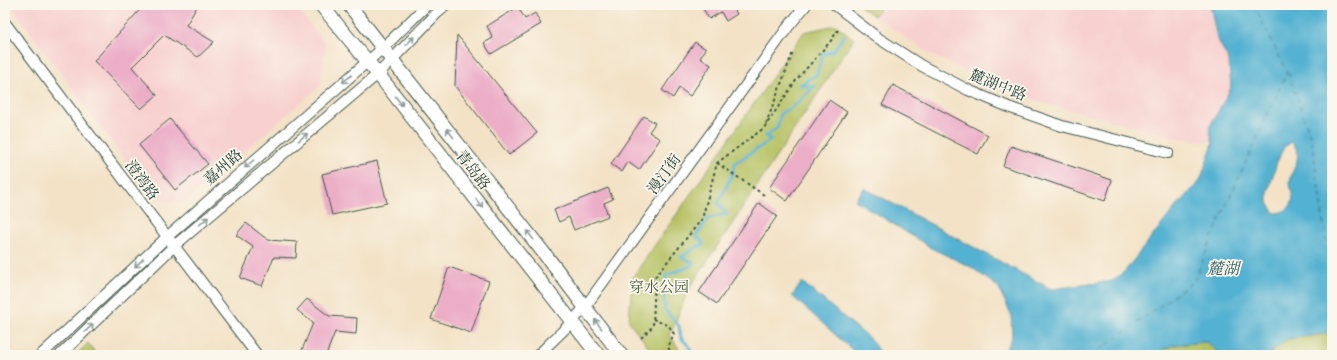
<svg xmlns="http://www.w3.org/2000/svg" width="1337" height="360" viewBox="0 0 1337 360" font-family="Vollkorn,'Noto Serif SC',serif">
<rect width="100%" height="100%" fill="#fbf7ec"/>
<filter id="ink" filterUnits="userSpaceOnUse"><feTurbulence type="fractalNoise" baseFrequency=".025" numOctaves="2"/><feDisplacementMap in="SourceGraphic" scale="8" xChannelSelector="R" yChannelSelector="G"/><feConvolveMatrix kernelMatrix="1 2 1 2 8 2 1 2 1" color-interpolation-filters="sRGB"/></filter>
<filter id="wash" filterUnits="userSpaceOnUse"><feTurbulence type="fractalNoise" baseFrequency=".012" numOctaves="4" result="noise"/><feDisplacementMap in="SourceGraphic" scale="16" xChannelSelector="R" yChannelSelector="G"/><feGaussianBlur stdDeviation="0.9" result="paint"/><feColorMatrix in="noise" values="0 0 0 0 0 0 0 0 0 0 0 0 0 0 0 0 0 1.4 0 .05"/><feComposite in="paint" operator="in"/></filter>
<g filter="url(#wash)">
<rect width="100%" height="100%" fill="#f3e2c6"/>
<g fill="#f7d0cf">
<polygon points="10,5 294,5 325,43 321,85 184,203 155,200"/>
<polygon points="882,5 1209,5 1217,38 1229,61 1231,88 1209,128 1213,143 1175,137 1044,103 979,78 929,53 874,16"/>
</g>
<g fill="#b5c163" stroke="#6a7f4c">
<polygon points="859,5 882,5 874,16"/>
<polygon points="836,25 854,39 689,289 670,335 683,355 654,355 629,321 632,278 804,32"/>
<polygon points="1332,333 1332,355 1268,355 1288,339"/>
<polygon points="1206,342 1222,355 1152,355 1174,345"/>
<polygon points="88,343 97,355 76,355"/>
</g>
<g fill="#53b1d1" stroke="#397782" fill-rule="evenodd">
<path d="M1210 5H1332V333L1288 339 1268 355H1222L1206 342 1174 345 1152 355H1003L1012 337 1011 314 998 287 971 267 933 249 855 200 864 188 1051 289 1113 281 1125 271 1174 209 1200 181 1213 143 1209 128 1231 88 1229 61 1217 38ZM1292 142C1305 158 1291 167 1290 183 1290 189 1294 196 1292 202 1290 209 1282 213 1275 213L1268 203V192L1277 162 1284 147Z"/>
<polygon points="802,282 869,338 882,355 858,355 792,296"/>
</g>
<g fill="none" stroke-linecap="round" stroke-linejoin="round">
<polyline stroke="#53b1d1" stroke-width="3" points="692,355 689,346 681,338 679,326 665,310 663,287 667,275 691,266 693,262 681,257 697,247 703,245 703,242 696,236 709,218 727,214 718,203 731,177 735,163 771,140 766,136 777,128 781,113 794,106 815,86 800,85 817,74 823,54 833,51 844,36"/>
<g stroke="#2f6063" stroke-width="1" stroke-dasharray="5 4" stroke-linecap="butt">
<polyline points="1288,72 1312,141 1326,240 1332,249"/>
<polyline points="1093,355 1194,281 1220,219 1287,72 1254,5"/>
</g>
</g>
<g id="blocks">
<g fill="#ecadc7">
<polygon points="144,5 198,5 186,25 214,42 198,57 164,35 132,67 157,95 141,109 94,61"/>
<polygon points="701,5 731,5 737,14 726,21 721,12 709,19"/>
<polygon points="518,7 525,19 535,13 541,24 491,54 484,43 493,38 487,26"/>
<polygon points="457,35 537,133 509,155 455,86"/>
<polygon points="695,42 706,49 700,58 711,65 690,96 679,88 673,98 662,90"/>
<polygon points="893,85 988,135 978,154 882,105"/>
<polygon points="829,100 847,112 787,201 769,188"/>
<polygon points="644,116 655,123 649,132 660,139 639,170 628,162 622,172 611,164"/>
<polygon points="170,119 208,164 175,190 139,145"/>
<polygon points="1011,146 1112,180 1105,201 1003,166"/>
<polygon points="377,161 387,203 332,215 322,174"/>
<polygon points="608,188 613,199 604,203 608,216 574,230 569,217 559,222 554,210"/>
<polygon points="759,203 777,216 717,304 699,292"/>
<polygon points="246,223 268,240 297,242 296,258 274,257 262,286 240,278 253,247 236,235"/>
<polygon points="449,267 489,281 471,333 431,319"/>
<polygon points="307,299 329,316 357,318 356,334 335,332 326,355 300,355 313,323 297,310"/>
</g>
</g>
</g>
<g filter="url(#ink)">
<use href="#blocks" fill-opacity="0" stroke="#3f564a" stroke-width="1"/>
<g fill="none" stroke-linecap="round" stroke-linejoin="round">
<g stroke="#3f564a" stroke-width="12">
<g id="minor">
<polyline points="835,5 878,38 922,66 968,90 1011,108 1062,126 1168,153"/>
<polyline points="5,23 257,355"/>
<polyline points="41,355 167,237 383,48 427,5"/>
<polyline points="60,355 174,246 378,74 445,5"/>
<polyline points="538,355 572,322 585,307 788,27 806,5"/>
</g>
</g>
<g stroke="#3f564a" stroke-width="15">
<g id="major">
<polyline points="321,5 378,74 598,355"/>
<polyline points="349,5 554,266 621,355"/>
</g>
</g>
<g stroke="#3f564a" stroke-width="2" stroke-dasharray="3 3" stroke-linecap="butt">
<polyline points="766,124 793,52"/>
<polyline points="717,163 764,195"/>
<polyline points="653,319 669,326 674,334 668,347 672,355"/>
<polyline points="641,338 653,326 655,277 702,219 717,163 764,128 797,79 830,42 838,30"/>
</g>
<use href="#minor" stroke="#fff" stroke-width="10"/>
<use href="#major" stroke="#fff" stroke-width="13"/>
</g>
<defs><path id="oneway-shaft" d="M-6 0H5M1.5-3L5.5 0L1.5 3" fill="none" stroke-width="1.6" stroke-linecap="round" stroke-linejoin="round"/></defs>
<g stroke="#8f9e9a">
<use href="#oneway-shaft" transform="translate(410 41) rotate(-46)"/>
<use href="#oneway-shaft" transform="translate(347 79) rotate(140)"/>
<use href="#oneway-shaft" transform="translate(399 101) rotate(53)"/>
<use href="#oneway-shaft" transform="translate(450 133) rotate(-128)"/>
<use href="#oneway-shaft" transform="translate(303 137) rotate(-40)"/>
<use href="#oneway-shaft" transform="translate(249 164) rotate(139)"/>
<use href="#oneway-shaft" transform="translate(479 203) rotate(52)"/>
<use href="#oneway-shaft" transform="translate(204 221) rotate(-41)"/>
<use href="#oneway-shaft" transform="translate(530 235) rotate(-128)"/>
<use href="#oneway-shaft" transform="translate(139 263) rotate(137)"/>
<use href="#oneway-shaft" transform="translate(598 324) rotate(-127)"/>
<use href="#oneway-shaft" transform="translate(89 328) rotate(-44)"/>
</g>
</g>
<g text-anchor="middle" stroke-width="3.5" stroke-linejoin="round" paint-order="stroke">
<g font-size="15" fill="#1f3d34" stroke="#fbf7ec">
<text transform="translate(998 85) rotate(22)" y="5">麓湖中路</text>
<text transform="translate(223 167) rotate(-41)" y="5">嘉州路</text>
<text transform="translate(473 170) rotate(52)" y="5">青岛路</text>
<text transform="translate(664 174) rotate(-54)" y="5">漫汀街</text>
<text transform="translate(142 180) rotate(53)" y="5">澄湾路</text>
</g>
<g font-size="15" fill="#445e40" stroke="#fbf7ec">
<text x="659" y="292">穿水公园</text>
</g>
<g font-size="16" font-style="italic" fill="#2f6063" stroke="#fbf7ec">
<text x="1223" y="274">麓湖</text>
</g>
</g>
<rect width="1337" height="360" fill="none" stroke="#fbf7ec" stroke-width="20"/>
</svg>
